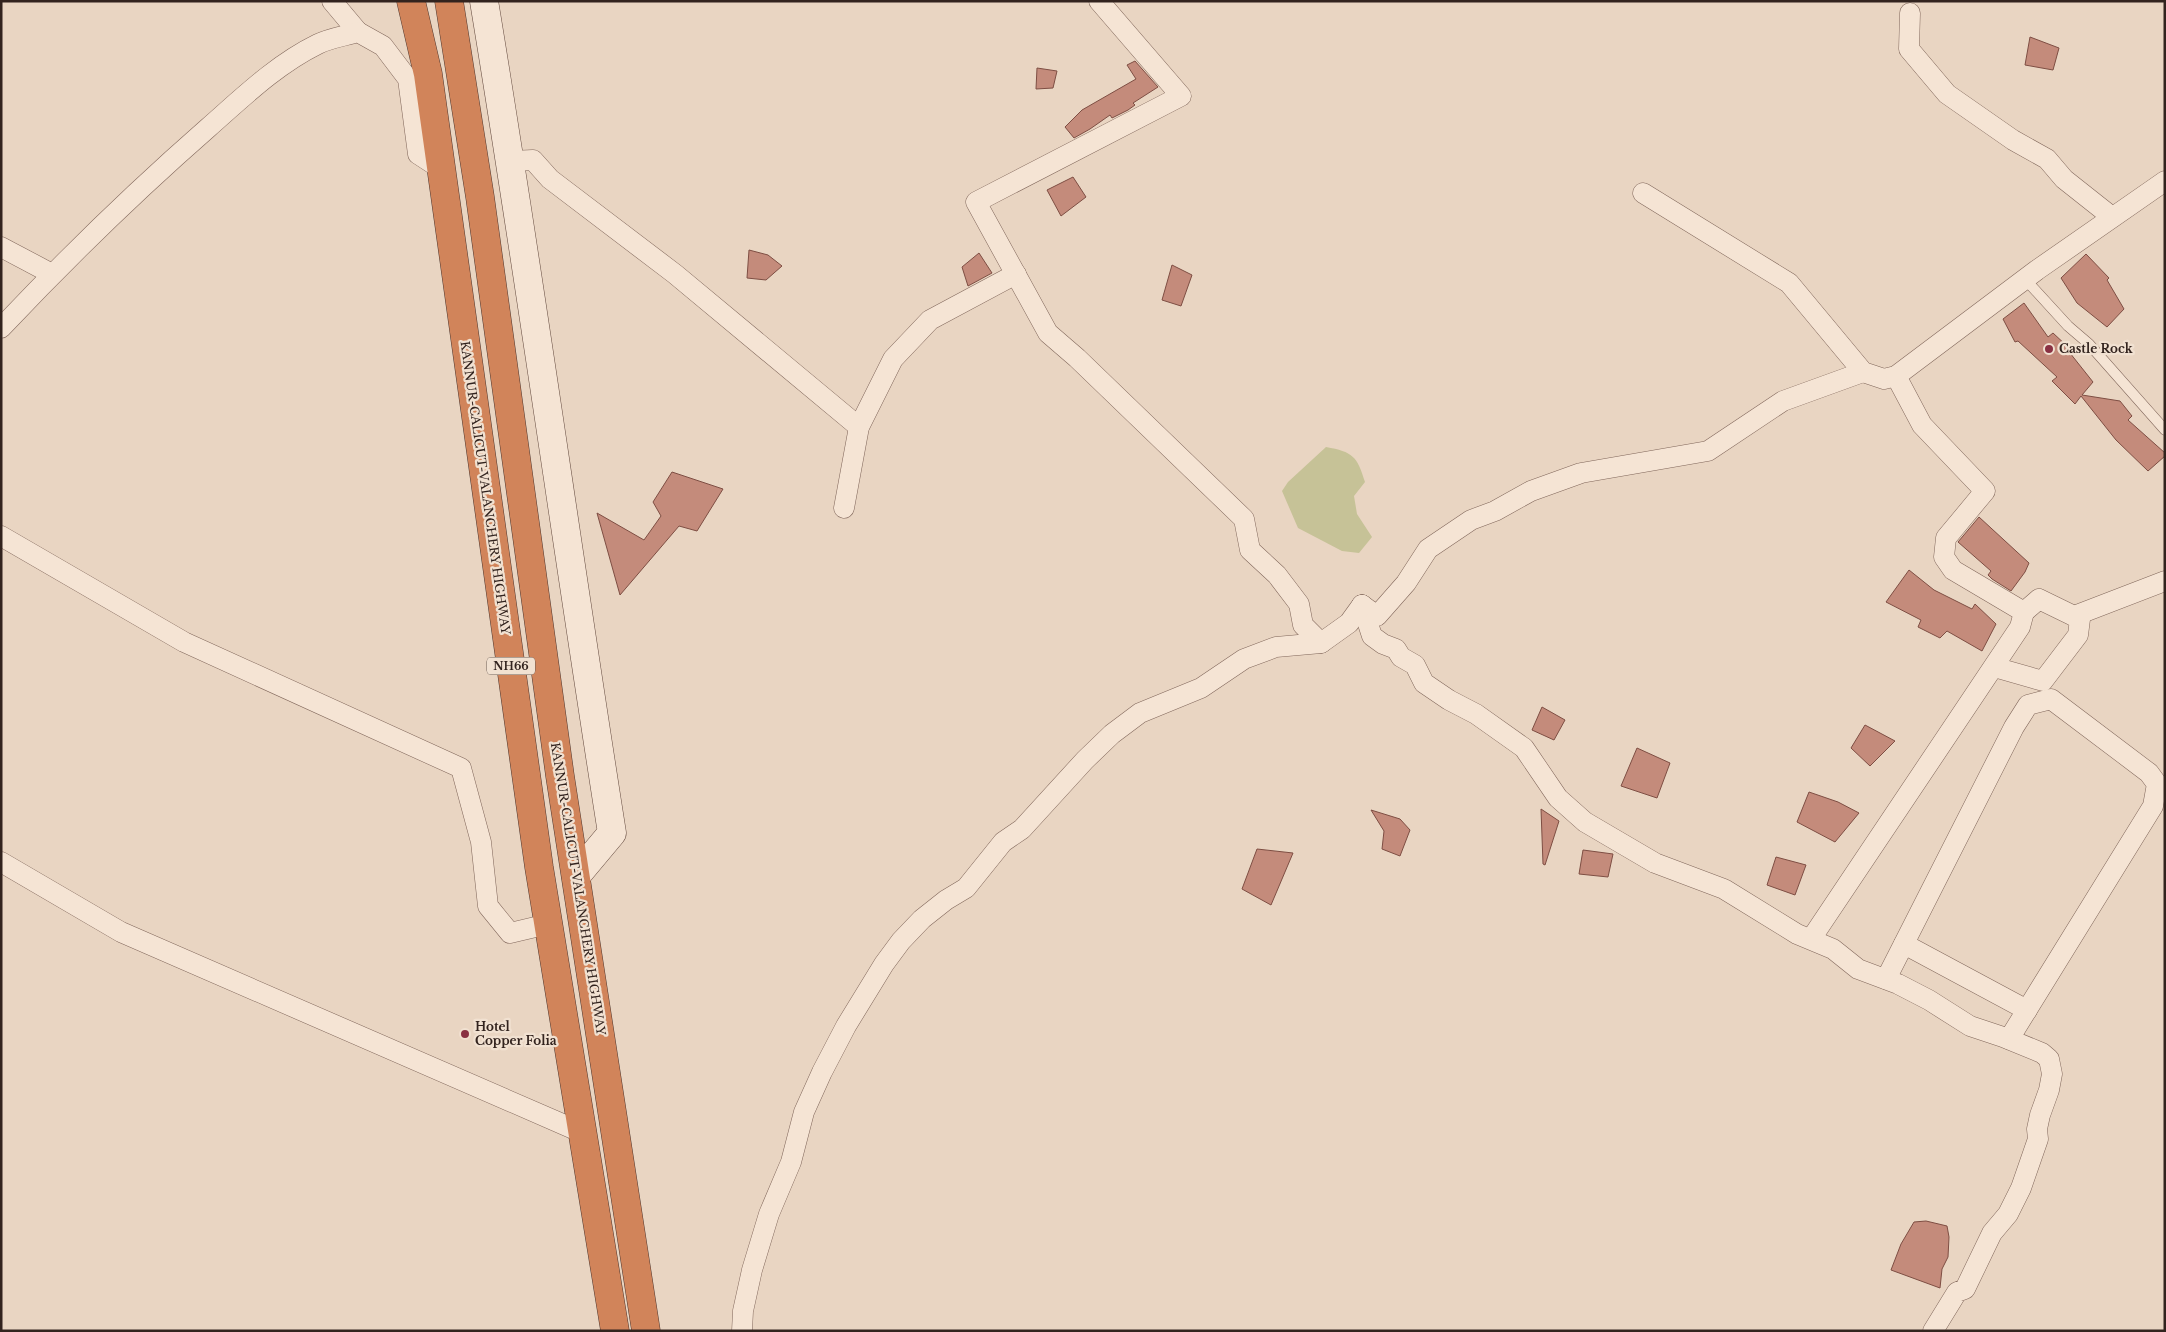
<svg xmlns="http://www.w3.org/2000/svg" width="2166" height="1332" viewBox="0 0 2166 1332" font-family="'Libre Baskerville',serif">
<rect width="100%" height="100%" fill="#e9d5c2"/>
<path fill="#c6c297" d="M1326 447C1353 452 1357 456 1365 482L1354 496 1357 514 1372 537 1359 553 1342 551 1298 528 1282 491 1288 482Z"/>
<g fill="#c48b7b" stroke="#7e4e43">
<polygon points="2030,37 2059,48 2053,70 2025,65"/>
<polygon points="1135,61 1158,87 1133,103 1135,105 1128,110 1112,118 1110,115 1090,129 1074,138 1065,127 1082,110 1136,79 1127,65"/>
<polygon points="1037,68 1057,71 1053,88 1036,89"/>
<polygon points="1073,177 1086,197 1061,216 1047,190"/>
<polygon points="749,250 768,255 782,266 766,280 747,278"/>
<polygon points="979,253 992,273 968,286 962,267"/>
<polygon points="2086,254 2109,278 2107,280 2124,309 2107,327 2077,303 2061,278"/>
<polygon points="1172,265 1192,275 1181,306 1162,300"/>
<polygon points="2024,303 2048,337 2053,333 2068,347 2066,348 2093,382 2082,395 2120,401 2132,416 2128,420 2165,453 2165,456 2148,471 2116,440 2081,396 2075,404 2052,381 2057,377 2018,341 2015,342 2003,319"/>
<polygon points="672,472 723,489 697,531 679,526 620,595 597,513 644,540 661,516 653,502"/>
<polygon points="1979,517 2029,563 2025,572 2011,591 1992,579 1988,575 1991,571 1958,542"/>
<polygon points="1909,570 1934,590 1972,609 1975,604 1996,624 1982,651 1947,631 1940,638 1918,627 1921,620 1886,602"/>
<polygon points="1542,707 1565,720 1554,740 1532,730"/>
<polygon points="1865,725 1895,741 1870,766 1851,748"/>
<polygon points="1637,748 1670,763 1657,798 1621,786"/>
<polygon points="1809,792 1838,802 1859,813 1835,842 1797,822"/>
<polygon points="1541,809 1559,821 1545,865 1543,864"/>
<polygon points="1371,810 1400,819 1410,830 1400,856 1382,849 1384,831"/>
<polygon points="1257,849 1293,853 1271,905 1242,889"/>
<polygon points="1583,850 1613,854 1608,877 1579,874"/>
<polygon points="1776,857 1806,865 1795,895 1767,885"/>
<polygon points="1926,1221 1947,1226 1949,1237 1948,1257 1942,1269 1940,1288 1891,1270 1901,1244 1914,1222"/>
</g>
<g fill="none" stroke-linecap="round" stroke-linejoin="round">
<g stroke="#81675b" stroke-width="11">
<polyline id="lane" points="2025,279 2068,326 2089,344 2165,430"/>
</g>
<g stroke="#81675b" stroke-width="21">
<g id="street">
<polyline points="332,1 358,32"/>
<polyline points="1099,1 1181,96 976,202 1048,333 1077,358 1244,519 1250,550 1277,575 1299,604 1303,625 1321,643"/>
<polyline points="1910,13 1909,49 1947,94 2013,140 2047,159 2064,179 2112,217"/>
<polyline points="511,161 533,160 550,179 675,274 859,427"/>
<polyline points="1643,193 1789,283 1863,372 1884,379 1896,376 2037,270 2165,181"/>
<polyline points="1,247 52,274"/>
<path d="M1 328C67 258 137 190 209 127 243 97 277 64 318 44 330 38 345 36 358 32L383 46 408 79 418 154 441 169"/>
<polyline points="844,508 859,427 893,359 930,320 1016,274"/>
<polyline points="1,536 184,642 461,768 481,842 488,906 510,933 548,924"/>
<polyline points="1362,605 1372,636 1383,644 1396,649 1401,657 1415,665 1424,683 1449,700 1476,714 1524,748 1558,798 1585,822 1655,863 1724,889 1797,934 1833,949 1858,969 1898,984 1929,1000 1970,1026 2003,1037 2042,1053 2049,1059 2052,1074 2049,1090 2040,1115 2037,1129 2038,1139 2021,1188 2008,1214 1992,1233 1965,1289 1957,1292 1933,1331"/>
<polyline points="1362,605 1377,616 1406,583 1428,549 1471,520 1495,511 1531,491 1581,473 1708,451 1783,401 1863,372"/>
<polyline points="2074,616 2165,581"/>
<polyline points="1994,667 2043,681 2078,635 2080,619 2039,599 2024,612"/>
<polyline points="1,862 121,932 583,1133"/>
<polyline points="1811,939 2020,627 2024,612 1953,570 1944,557 1946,538 1985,491 1922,425 1896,376"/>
<polyline points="1904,944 2027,1010"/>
<polyline points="1886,979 2014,727 2028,705 2051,699 2149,773 2157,784 2153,806 2009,1039"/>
<polyline points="742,1331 743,1311 752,1270 769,1214 791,1162 804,1112 822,1072 846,1026 884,964 901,941 922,919 946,900 966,888 1003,842 1022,829 1085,760 1112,734 1140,713 1201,688 1244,659 1276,647 1321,643 1349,623 1362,605"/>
</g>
</g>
<g stroke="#63493e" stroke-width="29">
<path id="secondary" d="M484 1C530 278 568 556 612 833L576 876"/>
</g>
<g stroke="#4f372f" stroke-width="29">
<g id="highway">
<polyline points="411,1 428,74 539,867 615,1331"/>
<polyline points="449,1 480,197 560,776 646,1331"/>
</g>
</g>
<use href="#lane" stroke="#f5e4d4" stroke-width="10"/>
<use href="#street" stroke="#f5e4d4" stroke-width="20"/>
<use href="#secondary" stroke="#f5e4d4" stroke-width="28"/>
<use href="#highway" stroke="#d1845a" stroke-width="28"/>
</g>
<g fill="#8a3143" stroke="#f1e1d1" stroke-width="2">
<circle cx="2049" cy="349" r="5"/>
<circle cx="465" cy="1034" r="5"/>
</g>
<g text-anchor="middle" stroke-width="4.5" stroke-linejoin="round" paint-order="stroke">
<rect fill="#f1e1d1" stroke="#6b5c54" stroke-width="1" x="487" y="657.5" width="48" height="17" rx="4"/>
<g font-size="11" font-weight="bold" fill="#32231e">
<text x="511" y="670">NH66</text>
</g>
<g font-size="12" font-weight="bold" fill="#32231e" stroke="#f1e1d1" text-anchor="start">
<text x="2059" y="353">Castle Rock</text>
<text x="475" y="1031">Hotel<tspan x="475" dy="14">Copper Folia</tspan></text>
</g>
<g font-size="12" fill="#32231e" stroke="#f1e1d1">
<text transform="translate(485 488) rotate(82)" y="4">KANNUR-CALICUT-VALANCHERY HIGHWAY</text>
<text transform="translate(578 889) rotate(81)" y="4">KANNUR-CALICUT-VALANCHERY HIGHWAY</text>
</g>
</g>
<rect width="2166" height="1332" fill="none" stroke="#32231e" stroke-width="5"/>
</svg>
